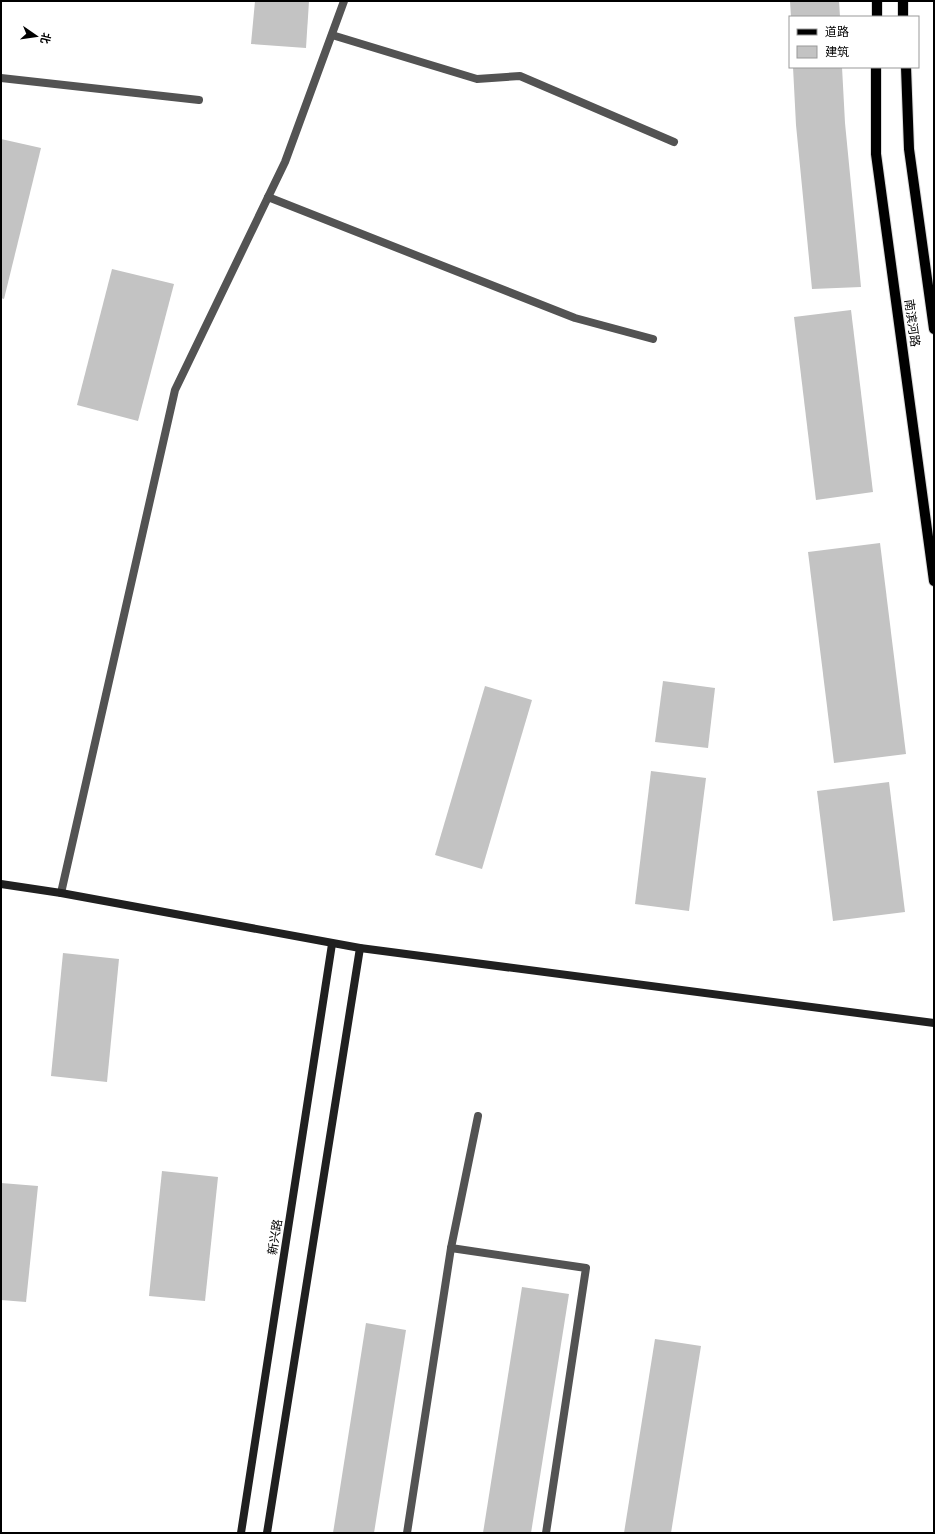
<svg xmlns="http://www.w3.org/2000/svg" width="935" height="1534" viewBox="0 0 935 1534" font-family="'PT Sans','Noto Sans SC',sans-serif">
<rect width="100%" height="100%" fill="#fff"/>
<g fill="#c3c3c3">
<polygon points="255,1 309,1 306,48 251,44"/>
<polygon points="790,1 839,1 840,17 791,17"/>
<polygon points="793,67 842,67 845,123 861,287 812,289 796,125"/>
<polygon points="1,139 41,148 4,299 1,298"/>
<polygon points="112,269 174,284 138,421 77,405"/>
<polygon points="851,310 873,492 816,500 794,317"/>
<polygon points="880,543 906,754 834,763 808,552"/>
<polygon points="663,681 715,688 708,748 655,742"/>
<polygon points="485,686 532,700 482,869 435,855"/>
<polygon points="651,771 706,778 689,911 635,904"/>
<polygon points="889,782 905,912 833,921 817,791"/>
<polygon points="63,953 119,959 107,1082 51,1076"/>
<polygon points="162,1171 218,1177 205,1301 149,1296"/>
<polygon points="1,1183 38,1186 26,1302 1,1300"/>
<polygon points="522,1287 569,1294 531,1533 483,1533"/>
<polygon points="366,1323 406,1330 374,1533 333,1533"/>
<polygon points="655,1339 701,1346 671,1533 624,1533"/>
</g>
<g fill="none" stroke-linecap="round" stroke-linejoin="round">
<g stroke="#dbdbdb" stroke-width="12">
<g id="primary">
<polyline points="903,1 903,17"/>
<polyline points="877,17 877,1"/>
<polyline points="876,67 876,154 934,581"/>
<polyline points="906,67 909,149 934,329"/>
</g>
</g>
<g stroke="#535353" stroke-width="8">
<polyline points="332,35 477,79 520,76 674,142"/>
<polyline points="1,78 199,100"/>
<polyline points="268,197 575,318 653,339"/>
</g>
<g stroke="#535353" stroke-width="8">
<polyline points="61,893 175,390 285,162 344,1"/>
<polyline points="451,1248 586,1268 546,1533"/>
<polyline points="407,1533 451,1248 478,1116"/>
</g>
<g stroke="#202020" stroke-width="8">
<polyline points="1,884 61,893 360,948 934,1023"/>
<polyline points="241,1533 332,944"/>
<polyline points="267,1533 360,948"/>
</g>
<use href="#primary" stroke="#000" stroke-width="10"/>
</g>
<g text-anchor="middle" stroke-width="3.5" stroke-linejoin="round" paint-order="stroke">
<g font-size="12" fill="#000" stroke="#fff">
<text transform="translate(912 323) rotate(82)" y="4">南滨河路</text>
<text transform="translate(275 1237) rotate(-81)" y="4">新兴路</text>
</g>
</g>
<rect width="935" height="1534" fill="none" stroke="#000000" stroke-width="4"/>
<rect x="789" y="16" width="130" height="52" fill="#ffffff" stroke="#999999"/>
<rect x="797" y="29" width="20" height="6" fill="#000000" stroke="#999999"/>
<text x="825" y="36" font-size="12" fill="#000000">道路</text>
<rect x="797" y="46" width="20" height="12" fill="#c3c3c3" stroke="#999999"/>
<text x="825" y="56" font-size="12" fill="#000000">建筑</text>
<g transform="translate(36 36) rotate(103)" stroke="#ffffff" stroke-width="3" paint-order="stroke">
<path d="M0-3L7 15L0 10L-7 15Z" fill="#000000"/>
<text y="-6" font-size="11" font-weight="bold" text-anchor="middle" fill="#000000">北</text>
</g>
</svg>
